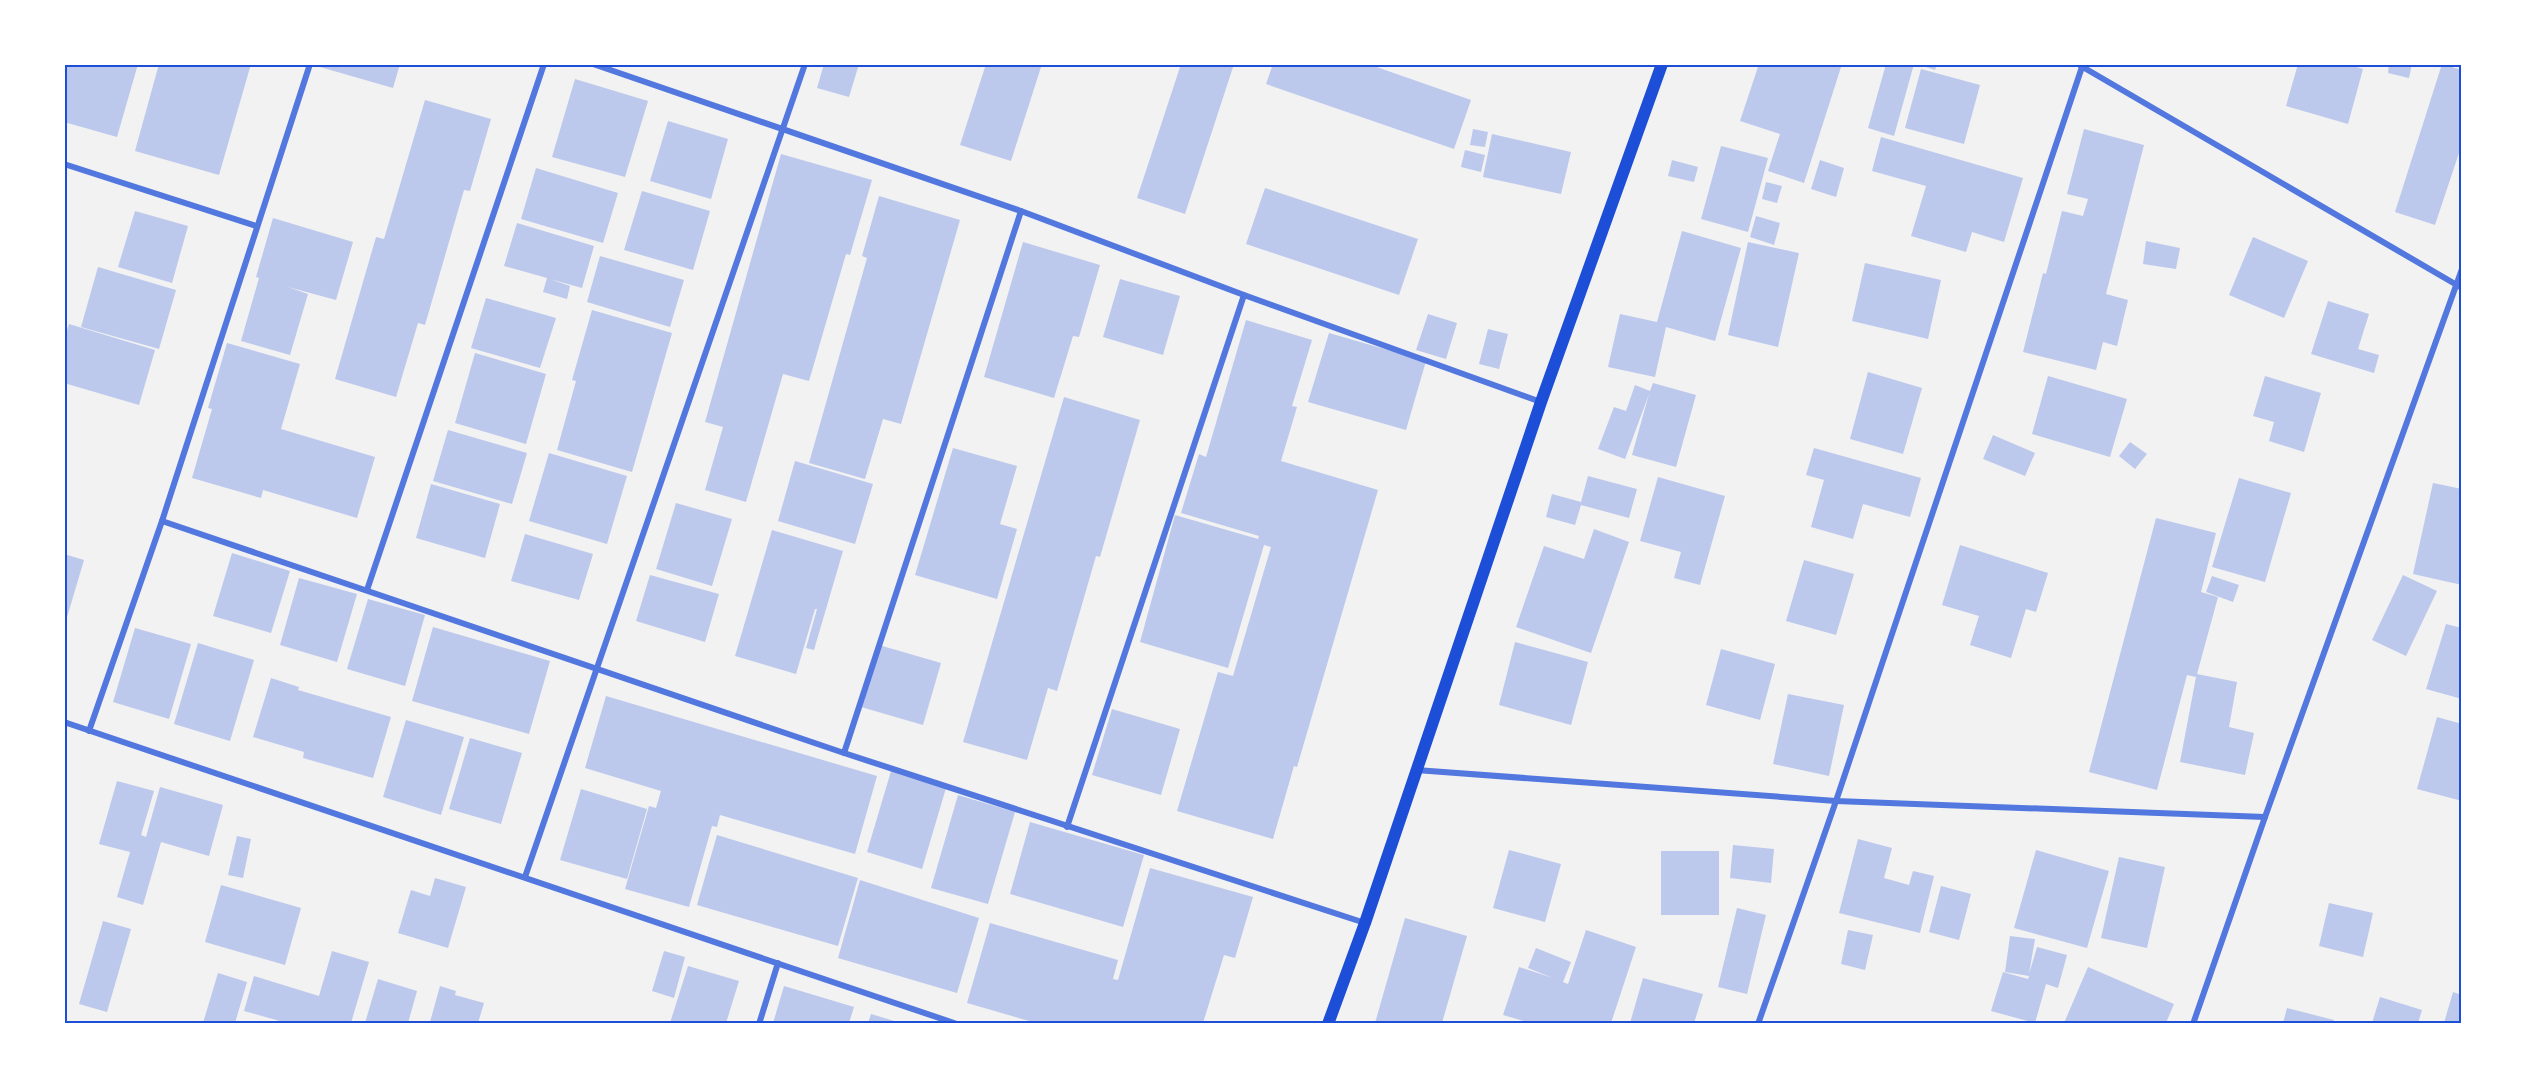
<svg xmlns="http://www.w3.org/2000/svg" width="2526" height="1088" viewBox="0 0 2526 1088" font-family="'Source Sans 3',sans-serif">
<rect width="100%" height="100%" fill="#f2f2f2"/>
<g fill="#bdc9ec">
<polygon points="64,64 138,64 117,137 64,122"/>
<polygon points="159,64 251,64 219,175 135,151"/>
<polygon points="321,64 400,64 393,88 320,67"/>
<polygon points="824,64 859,64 849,97 817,88"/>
<polygon points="986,64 1042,64 1011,161 960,145"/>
<polygon points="1181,64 1234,64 1185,214 1137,198"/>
<polygon points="1273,64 1368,64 1471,100 1454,149 1266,84"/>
<polygon points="1759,64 1842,64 1804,183 1768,171 1780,134 1740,121"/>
<polygon points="1886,64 1914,64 1894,136 1868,128"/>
<polygon points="1917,64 1937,64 1935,70"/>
<polygon points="2298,64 2347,64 2363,69 2348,124 2286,106"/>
<polygon points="2389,64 2412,64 2409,78 2388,73"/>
<polygon points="2442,64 2462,70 2462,144 2435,225 2395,212"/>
<polygon points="1921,69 1980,85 1964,144 1905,128"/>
<polygon points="575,79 648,101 625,177 552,157"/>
<polygon points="425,100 491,119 470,191 464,190 425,325 418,323 396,397 335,379 376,237 384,239"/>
<polygon points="668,121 728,139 711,199 650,181"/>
<polygon points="1473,129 1488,132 1485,147 1470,145"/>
<polygon points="2084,129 2144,145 2106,294 2128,300 2117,346 2103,342 2096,370 2023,352 2043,273 2046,274 2062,211 2083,216 2088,199 2067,194"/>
<polygon points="1492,134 1571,152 1561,194 1483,177"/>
<polygon points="1881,137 2023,178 2004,242 1972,232 1966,252 1911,236 1926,186 1872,171"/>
<polygon points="1721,146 1768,158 1748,232 1701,219"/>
<polygon points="1465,150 1485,155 1481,172 1461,167"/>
<polygon points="781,154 872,180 850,255 846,254 809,381 783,374 746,502 705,490 723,427 705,422"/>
<polygon points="1672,160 1698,167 1694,182 1668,176"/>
<polygon points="1820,160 1844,168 1836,197 1811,189"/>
<polygon points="536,168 618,193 603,243 521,219"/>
<polygon points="1766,182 1782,186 1777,203 1762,199"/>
<polygon points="1265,188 1418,239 1399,295 1246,244"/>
<polygon points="642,191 710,211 693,270 624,250"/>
<polygon points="879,196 960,220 901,424 883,419 865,479 809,463 867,258 862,256"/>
<polygon points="135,211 188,226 172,283 118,267"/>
<polygon points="1756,216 1780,223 1774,245 1750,237"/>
<polygon points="273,218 353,242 336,300 288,287 308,294 290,355 241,341 259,278 256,277"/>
<polygon points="517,223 594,246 582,288 550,279 570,286 567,299 543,292 547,278 504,266"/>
<polygon points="1682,231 1741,248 1715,341 1666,327 1655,377 1608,367 1620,314 1657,322"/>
<polygon points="2253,237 2308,261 2284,318 2229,295"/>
<polygon points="2146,241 2180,248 2176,269 2143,264"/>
<polygon points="1023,242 1100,265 1079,337 1073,336 1054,398 984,377"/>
<polygon points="1748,242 1799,253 1778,347 1728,335"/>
<polygon points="600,256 684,280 670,327 587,302"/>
<polygon points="1865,263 1941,280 1928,339 1852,321"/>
<polygon points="98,267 176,290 159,349 81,327"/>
<polygon points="1120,279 1180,296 1163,355 1103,337"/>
<polygon points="486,298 556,318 540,368 471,348"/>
<polygon points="2328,301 2369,314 2358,349 2379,355 2374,373 2311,354"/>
<polygon points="592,310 672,333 632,472 557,450 576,381 572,380"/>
<polygon points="1428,314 1457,323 1446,359 1416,350"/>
<polygon points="1246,320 1312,340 1292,406 1297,407 1281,461 1378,490 1297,767 1294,766 1273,839 1177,811 1218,672 1233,676 1271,547 1264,545 1228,668 1140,642 1175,515 1258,539 1259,536 1181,513 1199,454 1206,457"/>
<polygon points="69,324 155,350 139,405 64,383 64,340"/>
<polygon points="1488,329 1508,334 1499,369 1479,364"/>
<polygon points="1329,333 1426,361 1406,430 1308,402"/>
<polygon points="227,343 300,364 281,429 375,457 357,518 263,490 261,498 192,478 212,409 208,408"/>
<polygon points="475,353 546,374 526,444 455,423"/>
<polygon points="1868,372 1922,388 1903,454 1850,439"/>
<polygon points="2048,376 2127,399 2110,457 2032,434"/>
<polygon points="2265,376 2321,393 2304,452 2269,441 2274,422 2253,416"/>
<polygon points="1653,383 1696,395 1676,467 1632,455 1649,394 1625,459 1598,449 1614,407 1626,411 1635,385 1650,391"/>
<polygon points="1064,397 1140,420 1100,557 1096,556 1057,691 1048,688 1027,760 963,742"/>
<polygon points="448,430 527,453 512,504 433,481"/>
<polygon points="1993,435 2035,453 2025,476 1983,459"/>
<polygon points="2130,442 2147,454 2135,469 2119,456"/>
<polygon points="953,448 1017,466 1000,524 1017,529 997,599 915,575"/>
<polygon points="1814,448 1921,478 1910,517 1863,504 1853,539 1811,527 1824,480 1806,475"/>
<polygon points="549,453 627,476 607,544 529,521"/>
<polygon points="795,461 873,484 855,544 778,521"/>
<polygon points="1588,476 1637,489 1629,518 1581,505 1575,525 1546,517 1552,494 1581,502"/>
<polygon points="1658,477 1725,496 1700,585 1674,578 1681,552 1640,541"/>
<polygon points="2239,478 2291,493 2265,582 2212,567"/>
<polygon points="2433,483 2462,489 2462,585 2413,574"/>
<polygon points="431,484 500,504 485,558 416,538"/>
<polygon points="676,503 732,519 712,586 656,569"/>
<polygon points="2156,518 2216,533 2201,592 2218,597 2197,674 2237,682 2229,727 2254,733 2245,775 2180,762 2196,677 2187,675 2157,790 2089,772"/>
<polygon points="1594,529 1629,542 1591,653 1516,627 1544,546 1584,559"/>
<polygon points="772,530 843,551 814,650 806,648 817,609 815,609 796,674 735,656"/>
<polygon points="525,534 593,554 579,600 511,581"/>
<polygon points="1960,545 2048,573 2036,612 2026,609 2011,658 1970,645 1979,616 1942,605"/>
<polygon points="232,553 290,571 271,633 213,616"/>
<polygon points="64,554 84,560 65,624 64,624"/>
<polygon points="1804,560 1854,574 1836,635 1786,621"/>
<polygon points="650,575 719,594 705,642 636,621"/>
<polygon points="2403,575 2437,591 2406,656 2372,640"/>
<polygon points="2212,576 2239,585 2233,602 2206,592"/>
<polygon points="299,578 357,594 337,662 280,645"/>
<polygon points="368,599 425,615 405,686 347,669"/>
<polygon points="2446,624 2462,628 2462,699 2426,689"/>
<polygon points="433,627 550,661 529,734 412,701"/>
<polygon points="135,628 191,644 169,719 113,702"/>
<polygon points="1515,642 1588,662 1571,725 1499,705"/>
<polygon points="198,643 254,660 230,741 174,724"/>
<polygon points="879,645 941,663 923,725 861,707"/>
<polygon points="1721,649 1775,664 1760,720 1706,705"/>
<polygon points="271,678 299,687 298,690 391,717 373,778 303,758 304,752 253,737"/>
<polygon points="1788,694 1844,705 1829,776 1773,764"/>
<polygon points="606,696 877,776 855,854 720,815 717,827 712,826 689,907 625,889 649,806 656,808 661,791 585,768"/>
<polygon points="1112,709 1180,729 1161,795 1092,775"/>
<polygon points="2437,717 2462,724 2462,801 2417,789"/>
<polygon points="406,720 464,737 441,815 383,797"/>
<polygon points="470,738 522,753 501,824 449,809"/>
<polygon points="891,771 946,788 922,869 867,852"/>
<polygon points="117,781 154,791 141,835 146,837 160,787 223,805 209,856 161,842 143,905 117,897 130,852 99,844"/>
<polygon points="581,789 647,809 627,879 560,860"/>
<polygon points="958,795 1015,812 988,904 931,888"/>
<polygon points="1030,822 1144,855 1123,927 1010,894"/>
<polygon points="717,835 858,878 838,946 697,905"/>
<polygon points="237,836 251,839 243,878 228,875"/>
<polygon points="1858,839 1892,848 1884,878 1909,885 1913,871 1934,876 1920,933 1839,913"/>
<polygon points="1733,845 1774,849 1771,883 1730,878"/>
<polygon points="1509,850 1561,864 1545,922 1493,908"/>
<polygon points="2036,850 2109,871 2087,948 2014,928"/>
<rect x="1661" y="851" width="58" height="64"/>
<polygon points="2119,857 2165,867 2147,948 2101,938"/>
<polygon points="1150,868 1253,897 1235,958 1224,955 1203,1023 1036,1023 967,1003 990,923 1118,960 1113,979 1118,980"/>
<polygon points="435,878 466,887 448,948 398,933 411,890 430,896"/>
<polygon points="860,880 979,918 957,993 838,958"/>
<polygon points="221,885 301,908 285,965 205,942"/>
<polygon points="1941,886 1971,894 1959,940 1929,932"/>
<polygon points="2329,903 2373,913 2363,957 2319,946"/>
<polygon points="1737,908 1766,915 1747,994 1718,987"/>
<polygon points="1405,918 1467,936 1442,1023 1375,1023"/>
<polygon points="103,921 131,929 107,1012 79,1004"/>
<polygon points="1586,930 1636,947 1611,1023 1530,1023 1503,1015 1519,967 1553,978 1528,968 1536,948 1571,962 1563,982 1568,984"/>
<polygon points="1848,930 1873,935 1865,970 1841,964"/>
<polygon points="2010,936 2035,939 2029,974 2037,947 2067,955 2058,988 2046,984 2035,1023 1991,1011 2003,972 2028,979 2029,976 2005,972"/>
<polygon points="332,951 369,962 351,1023 287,1023 244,1011 254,976 319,996"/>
<polygon points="664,951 685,957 674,998 652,991"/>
<polygon points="688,966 739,981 726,1023 670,1023"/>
<polygon points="2088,967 2174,1004 2166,1023 2064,1023"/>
<polygon points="218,973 247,982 235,1023 203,1023"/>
<polygon points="1643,978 1703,994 1694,1023 1630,1023"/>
<polygon points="378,979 417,991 408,1023 365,1023"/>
<polygon points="440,986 456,991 455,995 484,1003 478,1023 430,1022"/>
<polygon points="784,986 854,1007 849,1023 773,1023"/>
<polygon points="2453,992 2462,995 2462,1023 2444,1023"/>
<polygon points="2380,997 2422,1010 2418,1023 2372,1023"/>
<polygon points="2287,1008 2334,1020 2333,1023 2283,1023"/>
<polygon points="871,1014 901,1023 868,1023"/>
</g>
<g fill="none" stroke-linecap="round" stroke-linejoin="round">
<g stroke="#5277de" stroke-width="6">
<polyline points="593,64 1021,211 1244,295 1541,402"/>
<polyline points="2081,66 2462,288"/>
<polyline points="64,164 256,226"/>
<polyline points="162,521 844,753 1365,923"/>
<polyline points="367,590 544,64"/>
<polyline points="64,722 957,1024"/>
<polyline points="89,731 162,521 310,64"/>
<polyline points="844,753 1021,211"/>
<polyline points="1416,770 1836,801 2265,817"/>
<polyline points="1067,827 1244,295"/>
<polyline points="525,877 805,64"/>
<polyline points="759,1024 778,963"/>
<polyline points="1758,1024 1836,801 2083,64"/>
<polyline points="2193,1024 2265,817 2462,269"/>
</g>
<polyline stroke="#1d4ed8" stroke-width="12" points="1328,1024 1365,923 1541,402 1662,64"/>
</g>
<rect width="2526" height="1088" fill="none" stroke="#ffffff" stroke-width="132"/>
<rect x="66" y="66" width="2394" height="956" fill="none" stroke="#1d4ed8" stroke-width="2"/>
</svg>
